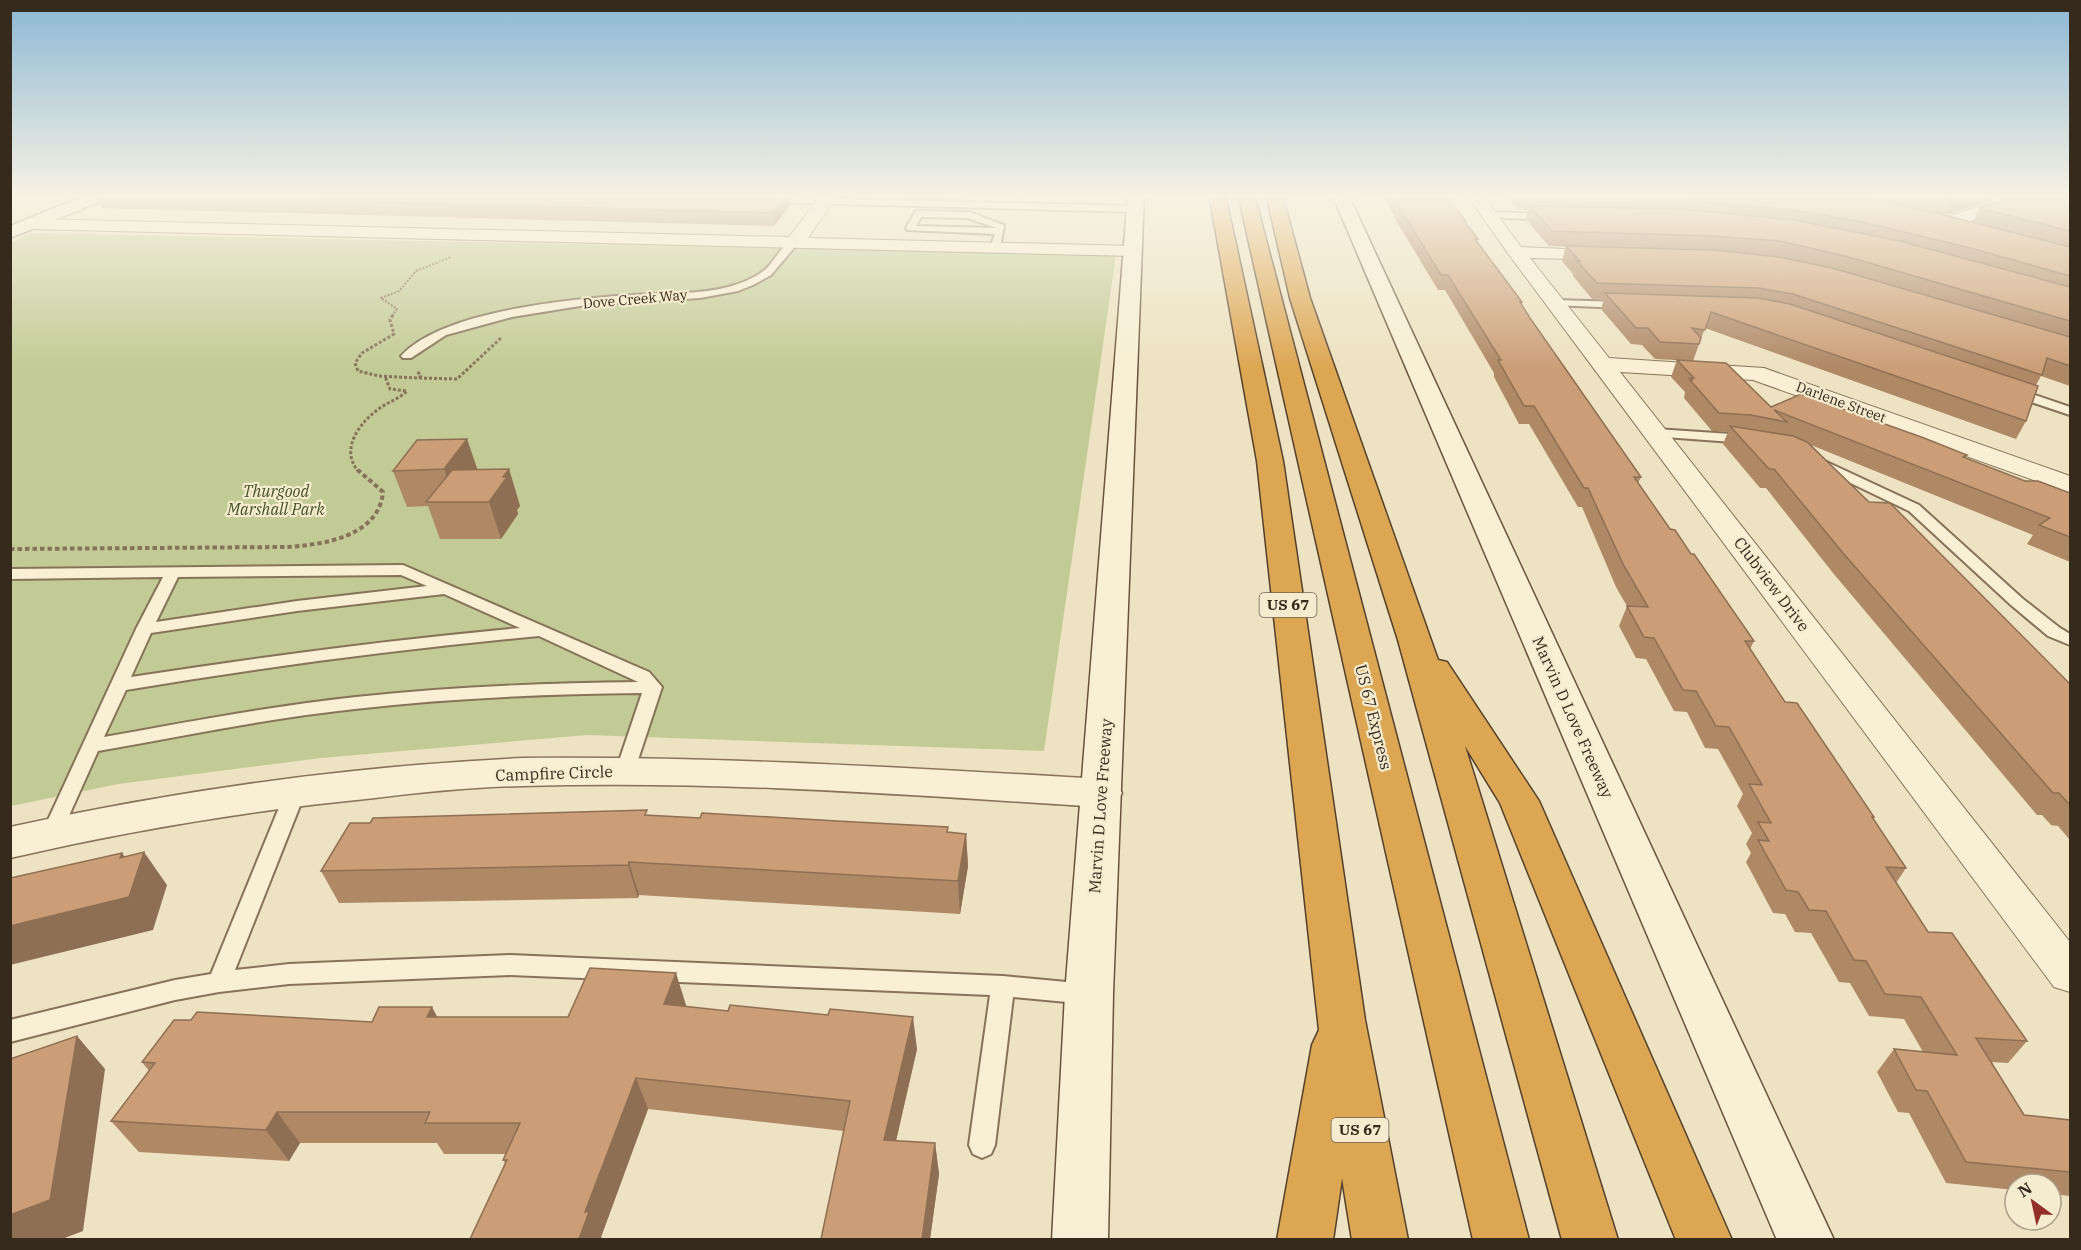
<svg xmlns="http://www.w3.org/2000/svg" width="2081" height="1250" viewBox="0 0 2081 1250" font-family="'IBM Plex Serif',serif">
<rect width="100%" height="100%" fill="#ede2c1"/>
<polygon fill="#c2cb95" points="32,233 1116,255 1044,751 587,735 321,758 118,784 11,806 10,243"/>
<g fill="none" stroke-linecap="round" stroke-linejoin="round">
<g stroke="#867359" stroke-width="4">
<g id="service">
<polygon points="1972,194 1986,194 2010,201 2006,204"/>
<polygon points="767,197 1135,206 1139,209 1135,212 764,202 764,198"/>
<path d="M918 211 969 212 1004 225 1000 248 995 251 990 248 995 234 907 230 906 228 915 212ZM921 217 968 218 996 228 916 226Z"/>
<polygon points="1490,212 1549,214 1553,217 1549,220 1487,217 1487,213"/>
<path d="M793 240 798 243 771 275 753 285 738 291 700 298 586 305 512 317 446 335 411 358H403L401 356C443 310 572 299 632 295 665 293 700 295 732 286 745 282 759 276 768 267 776 258 782 245 793 240Z"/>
<polygon points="1555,300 1623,302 1628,305 1623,308 1551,305 1551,301"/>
<polygon points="2014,388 2070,407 2070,415 2010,395 2008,392"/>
<polygon points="1656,429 1746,435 1752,439 1746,443 1651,436 1650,433"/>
<polygon points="1816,457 1919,505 2023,599 2060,628 2070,634 2070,645 2048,636 2011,605 1909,511 1811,464 1809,461"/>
<path d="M403 565 649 672 662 687 633 775 626 777 619 775 616 770 642 693C547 694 450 698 355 709 269 718 184 736 98 751L59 838 52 841 45 838 42 833 136 629 163 577 10 579V569ZM401 575 427 586 297 601 156 622 178 577ZM444 594 520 628C389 640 260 657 131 677L151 633 297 611ZM539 636 638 682C544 683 450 687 356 697 272 706 188 722 104 737L126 690C263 667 400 649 539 636Z"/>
<polygon points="295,786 302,788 305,793 235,970 289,964 510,955 1003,976 1088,984 1096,987 1100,994 1096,1001 1088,1004 1013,997 995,1145 991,1154 982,1158 973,1154 969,1145 990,995 510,975 289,984 219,992 175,1000 10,1042 10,1020 175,980 211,974 285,793 288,788"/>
</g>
</g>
<g stroke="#867359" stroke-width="2">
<g id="minor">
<polygon points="822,194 838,194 808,238 1133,246 1139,247 1142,251 1139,255 1133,256 30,229 24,228 22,224 24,220 30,219 789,237"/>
<polygon points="1466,194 1482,194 1521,247 1614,251 1617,255 1614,259 1608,260 1530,258 1609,358 1764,368 2070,476 2070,493 1753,380 1620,372 2070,942 2070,992 2054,987 1510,256"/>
<polygon points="2015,194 2038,194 2036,197 1953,227 1941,227 1939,223 1941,219"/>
</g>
</g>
<g stroke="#867359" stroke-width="3">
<g id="tertiary">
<polygon points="89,194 111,194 109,198 10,238 10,226"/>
<path d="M523 758C716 756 909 768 1102 779L1116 783 1122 793 1116 803 1102 807C909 795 716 780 523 786 474 787 424 792 375 798 252 810 131 830 10 858V827C179 790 351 766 523 758Z"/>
</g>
</g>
<g stroke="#68543c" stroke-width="3">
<g id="secondary">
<polygon points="1128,194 1144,194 1113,994 1108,1240 1052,1240 1065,994"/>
<polygon points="1332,194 1348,194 1834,1240 1777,1240"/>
</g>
</g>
<g stroke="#54412d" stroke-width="3">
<g id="motorway">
<polygon points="1209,194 1225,194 1283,461 1365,1020 1408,1240 1352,1240 1342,1178 1333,1240 1277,1240 1312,1045 1319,1030 1257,461"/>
<polygon points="1238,194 1254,194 1529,1240 1473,1240"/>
<polygon points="1266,194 1282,194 1310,298 1438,660 1447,662 1539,801 1732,1240 1676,1240 1500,803 1465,746 1618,1240 1562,1240 1398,640 1290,298"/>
</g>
</g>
<polyline stroke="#867359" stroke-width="2" stroke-dasharray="2 1.5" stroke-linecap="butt" points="392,316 397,309 381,298 399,291 416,271 451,257"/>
<g stroke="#867359" stroke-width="3" stroke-dasharray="3 2" stroke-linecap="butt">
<polyline points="393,315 390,320 394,334 362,353 355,363 358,371 379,376 419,378 421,376 417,371"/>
<polyline points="419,378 457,379 501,338"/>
<path d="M359 472C338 449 361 420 383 406 391 401 400 398 407 391L390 389 386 379 388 377"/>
</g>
<path stroke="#867359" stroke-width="4" stroke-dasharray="4.5 3" stroke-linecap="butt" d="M10 549 286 547C322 545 379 537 383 492L358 470"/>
<use href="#service" fill="#f8efd4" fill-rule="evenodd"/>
<use href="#minor" fill="#f8efd4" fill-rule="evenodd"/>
<use href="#tertiary" fill="#f8efd4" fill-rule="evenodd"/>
<use href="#secondary" fill="#f8efd4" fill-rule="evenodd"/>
<use href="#motorway" fill="#dca652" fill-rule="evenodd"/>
</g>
<g fill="#af8866" fill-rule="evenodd">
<polygon points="95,194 800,194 798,196 789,196 790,206 774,226 102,208"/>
<polygon points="1383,194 1445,194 1478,239 1477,242 1522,302 1521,304 1530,318 1641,477 1638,483 1670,529 1691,554 1754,641 1750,649 1785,702 1874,817 1873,819 1906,868 1896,883 1928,932 2027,1041 2008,1063 1991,1062 2024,1115 2070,1120 2070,1196 2051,1194 2051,1184 2015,1184 2015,1190 1946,1183 1909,1113 1898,1112 1877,1072 1894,1049 1923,1052 1904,1019 1869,1016 1850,983 1839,982 1811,933 1795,932 1785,914 1773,913 1746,862 1751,853 1746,844 1752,833 1737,806 1743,794 1718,749 1705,748 1687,712 1674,711 1646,659 1636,658 1619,626 1627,606 1616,587 1582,507 1578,507 1529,424 1519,424 1494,377 1494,373 1445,290 1438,290 1397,222"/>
<path d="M1505 194H1991L1988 201 1946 215 1973 222 1979 208 2070 194V386L2041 376 2036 385 2026 421 2016 439 1705 328 1693 361 1655 359 1642 345 1631 344 1601 309 1604 299H1592L1573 276V274L1562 261 1566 246 1626 248 1549 246 1526 220 1528 210H1518ZM1737 253 1775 256 1791 260Z"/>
<polygon points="1993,194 2009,194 2002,196"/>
<polygon points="1677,360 1771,407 1966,458 2025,481 2070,493 2070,562 2027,544 2033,535 1811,445 1869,502 2070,684 2070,840 2058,826 2051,825 2042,815 2037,815 1833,573 1766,488 1760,488 1723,444 1728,432 1712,431 1684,398 1685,392 1671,377"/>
<polygon points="467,439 477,470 509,469 520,506 517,510 518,514 501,539 440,539 428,506 407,507 393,471"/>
<polygon points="649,816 966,834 968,866 960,914 639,895 638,898 339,903 321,871"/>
<polygon points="686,1005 685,1006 917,1049 896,1141 935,1143 939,1174 930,1239 821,1239 844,1131 648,1109 601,1237 602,1239 470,1239 505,1163 503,1160 506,1154 444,1154 437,1143 300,1143 289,1161 139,1152 111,1121 149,1071 142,1062 372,1022 437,1017 568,1017"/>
</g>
<g fill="#8e6f53">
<polygon points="787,194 789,194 790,206 774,226 772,213"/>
<polygon points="1975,194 1991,194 1988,201 1945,215 1951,202"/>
<polygon points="467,439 479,474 456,502 444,469"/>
<polygon points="509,469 520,506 517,510 518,514 501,539 489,502"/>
<polygon points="966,834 968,866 960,914 958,881"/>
<polygon points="144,852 167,885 153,930 10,965 10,926 120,858 122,853 137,874"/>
<polygon points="629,862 639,895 638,898 628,865"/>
<polygon points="676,973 686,1005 675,1036 664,1004"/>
<polygon points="432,1007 449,1039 427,1017"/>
<polygon points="913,1017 917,1049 889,1171 884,1140"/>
<polygon points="77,1036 105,1069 83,1231 62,1239 10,1239 10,1215"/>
<polygon points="636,1078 648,1109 601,1237 602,1239 579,1239 585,1212"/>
<polygon points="277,1112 300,1143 289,1161 266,1130"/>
<polygon points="935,1143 939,1174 930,1239 922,1239"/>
</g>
<g fill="#cb9e77" stroke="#8e6f53" stroke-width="1.5">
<polygon points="95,194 787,194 772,213"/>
<polygon points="1392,194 1445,194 1466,221 1464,221 1478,239 1475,239 1522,302 1520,302 1530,318 1641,477 1634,477 1670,529 1675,530 1691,554 1694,554 1754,641 1745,641 1785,702 1797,703 1874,817 1872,817 1906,868 1886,867 1928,932 1952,933 2027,1041 1976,1038 2024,1115 2070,1120 2070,1172 1966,1162 1927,1091 1916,1090 1894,1049 1957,1055 1921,997 1885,994 1866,961 1854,960 1826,911 1809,910 1798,892 1786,890 1758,840 1769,841 1758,822 1771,823 1749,784 1762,785 1729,727 1716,726 1696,691 1683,690 1654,638 1644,637 1627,606 1648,607 1624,566 1588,488 1584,488 1534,406 1524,406 1498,360 1501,360 1448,275 1441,275 1400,208"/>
<polygon points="1519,194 1861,194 2070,247 2070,276 1974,249 1867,223 1795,210 1682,200 1521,197"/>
<polygon points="1919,194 1975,194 1951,202"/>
<polygon points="2021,194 2070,194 2070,231 1979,208"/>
<polygon points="1529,206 1681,209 1794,220 1900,241 2070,287 2070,321 1845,256 1780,241 1713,236 1552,231"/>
<polygon points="1566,246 1713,250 1779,257 1832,268 2070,337 2070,366 2047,358 2042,375 1793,294 1758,288 1597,283 1577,261 1580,261"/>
<polygon points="1605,293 1758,298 1790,304 2038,386 2026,421 1711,312 1705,330 1692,328 1701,338 1699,344 1660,342 1648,328 1636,328"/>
<polygon points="1677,360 1726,363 1771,407 1801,394 1924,438 1967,455 1963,457 2025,481 2038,481 2070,493 2070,537 2039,525 2050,518 1774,410 1787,422 1751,415 1719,413 1690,380 1692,380 1690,378 1694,378"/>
<polygon points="1730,426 1793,436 1807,442 1869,502 1890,503 2070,684 2070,803 2068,803 2059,793 2053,793 1843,553 1774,469 1769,469"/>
<polygon points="467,439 444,469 393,471 417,440"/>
<polygon points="509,469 503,477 507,477 489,502 426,502 452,470"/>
<polygon points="647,810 645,815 700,818 702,813 837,821 948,827 947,832 966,834 958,881 629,862 628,865 321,871 350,823 370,823 373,818"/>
<polygon points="144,852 129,897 10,926 10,878 122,853 120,858"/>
<polygon points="590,968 676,973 664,1004 728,1011 730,1005 828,1015 830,1009 913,1017 884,1140 935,1143 922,1239 821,1239 850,1101 636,1078 585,1212 589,1212 579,1239 470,1239 507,1160 503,1160 520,1123 425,1123 430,1112 277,1112 266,1130 111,1121 155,1063 142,1062 174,1020 191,1020 197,1012 372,1022 379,1007 432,1007 427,1017 568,1017"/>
<polygon points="77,1036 50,1200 10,1215 10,1059"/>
</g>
<linearGradient id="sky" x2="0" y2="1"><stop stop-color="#8cb8d5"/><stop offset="0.53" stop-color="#f7f2e3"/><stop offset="1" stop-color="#f7f2e3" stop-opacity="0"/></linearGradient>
<rect width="2081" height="369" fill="url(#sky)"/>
<g text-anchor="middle" stroke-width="4.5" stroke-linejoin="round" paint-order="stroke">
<g font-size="14" fill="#362a1d" stroke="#f5ecd0">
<text transform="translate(635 299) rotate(-5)" y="5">Dove Creek Way</text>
<text transform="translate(1841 402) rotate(20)" y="5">Darlene Street</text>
</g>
<g fill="#f5ecd0" stroke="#6f6453" stroke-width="1.5">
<rect x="1259.5" y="593" width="57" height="24" rx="4.5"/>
<rect x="1331.5" y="1118" width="57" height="24" rx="4.5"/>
</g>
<g font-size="15" font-weight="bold" fill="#362a1d">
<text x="1288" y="610">US 67</text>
<text x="1360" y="1135">US 67</text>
</g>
<g font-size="16" font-style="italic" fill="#445224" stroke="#f5ecd0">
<text x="276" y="497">Thurgood<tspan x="276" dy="18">Marshall Park</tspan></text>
</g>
<g font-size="16" fill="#362a1d" stroke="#f5ecd0">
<text transform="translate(1772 584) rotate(53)" y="6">Clubview Drive</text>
<text transform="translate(1374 717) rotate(76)" y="6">US 67 Express</text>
<text transform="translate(1573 717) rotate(66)" y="6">Marvin D Love Freeway</text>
<text transform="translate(554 773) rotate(-2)" y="6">Campfire Circle</text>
<text transform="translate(1100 806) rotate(-86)" y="6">Marvin D Love Freeway</text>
</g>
</g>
<rect width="2081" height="1250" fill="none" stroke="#362a1d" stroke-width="24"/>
<g transform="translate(2033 1202) rotate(327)"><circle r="28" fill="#f5ecd0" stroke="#a99e88" stroke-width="1.5"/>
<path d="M0-4.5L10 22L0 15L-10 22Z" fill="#942e2a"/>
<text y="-9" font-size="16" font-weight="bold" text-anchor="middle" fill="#362a1d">N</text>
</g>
</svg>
